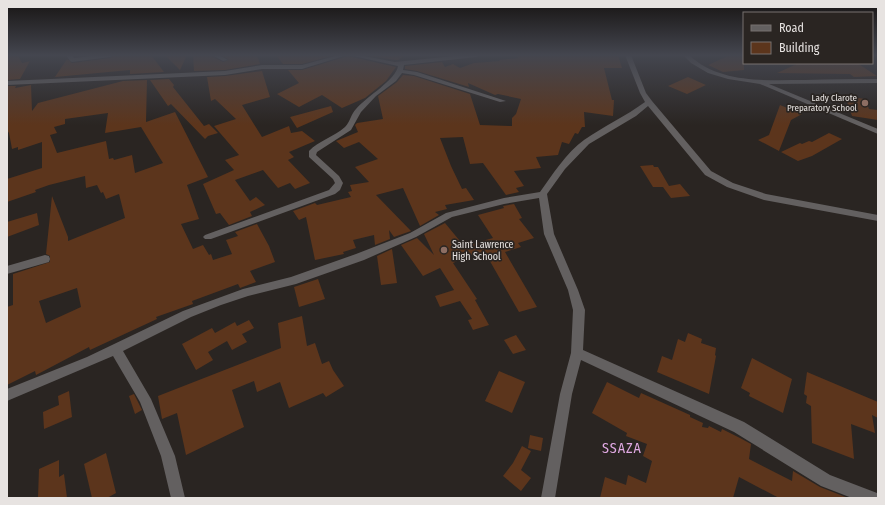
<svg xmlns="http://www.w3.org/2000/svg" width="885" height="505" viewBox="0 0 885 505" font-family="'Fira Sans Condensed',sans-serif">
<rect width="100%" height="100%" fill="#2a2522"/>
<g fill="#5c351c" fill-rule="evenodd">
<polygon points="12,55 18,55 22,63 30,61 20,79 7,80 7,56"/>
<polygon points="114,55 151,55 164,72 130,74 130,70 55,77 67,59 72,63 110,58"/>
<polygon points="165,55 187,55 180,70"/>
<polygon points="193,55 211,55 211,56 223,62 229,60 221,55 257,55 260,64 225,70 194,71"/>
<polygon points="276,55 335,55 302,64 283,64"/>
<polygon points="364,55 406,55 398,60 395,60"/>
<polygon points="516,55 618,55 622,68 604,68 612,100 614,100 613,116 584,112 585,127 582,127 578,134 575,133 569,144 562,142 558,155 536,157 541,168 514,171 524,186 516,188 519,192 506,195 483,163 470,164 463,137 440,138 451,166 462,189 466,188 474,200 445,205 447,209 435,212 439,215 420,226 403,188 376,195 411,231 394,237 389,230 390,239 375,245 374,235 353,240 356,248 343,252 344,254 315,260 306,217 299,220 293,211 315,203 317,205 351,197 348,192 352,191 350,185 369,182 355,167 378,159 359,142 344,148 336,141 358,132 355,125 357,123 383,119 378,96 397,82 403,75 414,76 470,94 480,125 512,126 512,118 516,114 521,99 498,94 495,95 468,83 469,87 417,71 405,69 405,66 442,62 445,67 453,64 460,68 474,63 500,61 499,60 518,58"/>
<polygon points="730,55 744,55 744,70 723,72 708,65"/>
<polygon points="348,56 396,67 386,81 365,98 342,108 322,95 299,107 277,94 299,83 288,70 302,70"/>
<polygon points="799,63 857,63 877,76 854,77 850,74 777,73"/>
<polygon points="262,71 270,97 242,105 262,137 289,126 291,133 302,131 315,141 289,152 294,157 288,160 310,183 295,189 290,183 278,188 263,170 235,180 250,201 256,197 265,205 250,212 252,216 229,225 220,213 216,214 203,184 234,170 225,160 239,155 214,126 236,119 215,99 211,101 207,77 225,76"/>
<polygon points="688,77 706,85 687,94 668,86"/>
<polygon points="169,79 174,85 173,87 204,126 209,124 218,133 208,136 205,139 171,104 168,106 150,80"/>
<path d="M147 80 146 122 175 112 208 177 187 185 199 219 181 224 193 249 203 245 209 255 211 254 213 260 232 254 226 240 238 236 235 232 257 224 269 246 275 262 250 271 256 282 240 288 238 284 192 301 193 304 156 317 157 319 90 350 89 347 36 375 35 371 7 385V307L13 305V274L50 262V256L46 254 52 196 68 237V241L125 218 119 194 106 199 103 192 101 193 97 185 86 188 85 176 49 185 35 190 36 192 7 202V179L42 168V142L18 150V147L12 149 9 133 7 130V86H16L15 88 31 85 32 111 38 103 123 81ZM108 113 105 133 141 127 163 163 135 173 132 155 114 160 113 158 109 159 106 141 57 153 50 135 57 133 54 127 65 124V119ZM77 288 81 307 46 323 39 301Z"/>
<polygon points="845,96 865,99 869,109 878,110 878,120 852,116"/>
<polygon points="780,105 802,114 791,120 779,151 758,140 769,135"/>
<polygon points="331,106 333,112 297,128 290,117"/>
<polygon points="829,133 842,139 812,156 798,161 781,152 800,143 802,144 809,141 812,142"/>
<polygon points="653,165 654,167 658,167 669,186 680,184 690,196 671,198 663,187 653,187 640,166"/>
<polygon points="514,204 522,218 519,219 534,238 518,243 521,247 505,252 537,307 519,312 487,256 482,258 478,252 453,263 477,299 475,300 489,325 473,330 468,320 472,319 460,301 440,307 435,296 454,290 440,268 423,276 401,245 417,238 434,255 424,234 445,223 464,246 493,238 478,215 504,208 503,206"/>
<polygon points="37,213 39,225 7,237 7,222"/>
<polygon points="392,249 397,283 381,285 377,256"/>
<polygon points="318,279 325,299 299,307 294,287"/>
<polygon points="302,316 307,346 315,343 322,364 329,361 333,370 344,386 326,397 323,393 289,408 280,382 257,392 254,381 232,390 244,427 186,455 177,413 162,419 158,396 281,348 278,323"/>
<polygon points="249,320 254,328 242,334 247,342 232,350 227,341 208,352 213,360 196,370 182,344 212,328 215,333 235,322 237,326"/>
<polygon points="688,333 702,339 701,343 716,348 715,355 716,356 709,394 657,372 662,356 672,360 678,339 685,342"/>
<polygon points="516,335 526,350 513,354 504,340"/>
<polygon points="752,358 792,379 783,413 749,396 750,393 741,388"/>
<polygon points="499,371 525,382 512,413 485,401"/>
<polygon points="807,372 878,402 878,418 872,415 875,433 851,424 854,459 812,443 811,406 806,403 807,396 804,394"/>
<polygon points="607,382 639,398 641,393 690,415 690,417 703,423 702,427 708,428 709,426 721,432 722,429 740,438 751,444 749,459 792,481 793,471 820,487 848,498 779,498 739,477 733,498 600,498 605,477 626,485 628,475 646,483 652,461 643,456 647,444 626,436 627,433 592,413"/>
<polygon points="69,391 72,417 44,429 43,412 59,405 58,396"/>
<polygon points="134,394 142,410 135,414 129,396"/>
<polygon points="530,435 543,438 541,451 528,448"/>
<polygon points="522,446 531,451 521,470 531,478 521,491 503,476 513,463"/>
<polygon points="106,453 116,493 107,498 92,498 84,464"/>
<polygon points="59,460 59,477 64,474 67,498 38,498 39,469"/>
</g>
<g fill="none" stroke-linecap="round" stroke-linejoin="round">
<g fill="#636060" fill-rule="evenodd">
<polygon points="66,55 72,55 74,58 100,55 113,55 110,57 72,62 70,61"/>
<polygon points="212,55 219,55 228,60 223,61"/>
<polygon points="339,55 347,55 302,69 262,69 225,75 7,85 7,81 225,71 262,65 302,65"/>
<path d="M349 55H359L395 62 464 55H479L476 57 404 65 403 70 417 72 506 101 500 102 414 75 402 73 396 81 376 96 361 112 351 130 317 152 316 155 339 176 343 183 340 190 335 194 211 239H205L203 237 205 235 329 190 335 183 333 179 309 157V151C318 141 334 137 345 127 350 122 351 114 356 109 367 96 396 80 398 66Z"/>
<path d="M625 55H631L646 93 652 101 711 171 733 183 766 194 878 215V221L764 200 727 187 705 175 648 106 636 116 589 144 565 169 547 194 554 234 578 290 585 310 583 350 744 422 830 475 877 493 878 498H852L821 486 734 432 581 360 572 394 555 498H541L560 394 571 353 573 310 568 290 544 234 539 198 504 204 452 217 416 237 364 260 296 284 248 296 221 305 191 317 123 351 151 399 175 456 185 498H171L161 456 140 402 113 356 7 401V389L87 357 183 311 243 289 291 277 356 254 410 233 446 213 504 198 540 192C552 175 567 152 584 140 604 126 626 116 645 102L640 93Z"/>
<path d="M683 55H689C720 84 765 80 805 80 829 79 854 79 878 79V83L769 84 878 129V134L760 84 728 79 708 73 691 63Z"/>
<polygon points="45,255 49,256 50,259 49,262 7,274 7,266"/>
</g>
</g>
<linearGradient id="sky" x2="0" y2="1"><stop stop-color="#171413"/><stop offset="0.44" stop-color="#44464f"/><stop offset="1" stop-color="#44464f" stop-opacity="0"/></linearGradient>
<rect width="885" height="125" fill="url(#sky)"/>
<g fill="#8d6e63" stroke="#2a2522" stroke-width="1.5">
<circle cx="865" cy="103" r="4"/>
<circle cx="444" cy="250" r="4"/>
</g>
<g text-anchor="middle" stroke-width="3.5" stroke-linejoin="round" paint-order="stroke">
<g font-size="9" fill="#e7e3e1" stroke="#2a2522" text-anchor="end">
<text x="857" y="101">Lady Clarote<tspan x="857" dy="10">Preparatory School</tspan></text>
</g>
<g font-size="10" fill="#e7e3e1" stroke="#2a2522" text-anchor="start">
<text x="452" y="248">Saint Lawrence<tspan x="452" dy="12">High School</tspan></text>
</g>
<g font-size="14" letter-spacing="1" fill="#e0a9e3" stroke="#2a2522">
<text x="622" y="453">SSAZA</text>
</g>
</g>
<rect width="885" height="505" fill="none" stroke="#e7e3e1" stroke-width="16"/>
<rect x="743" y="12" width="130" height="52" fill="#2a2522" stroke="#76716e"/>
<rect x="751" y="25" width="20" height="6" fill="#636060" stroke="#76716e"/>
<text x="779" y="32" font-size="12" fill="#e7e3e1">Road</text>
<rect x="751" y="42" width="20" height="12" fill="#5c351c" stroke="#76716e"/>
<text x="779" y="52" font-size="12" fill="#e7e3e1">Building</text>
</svg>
